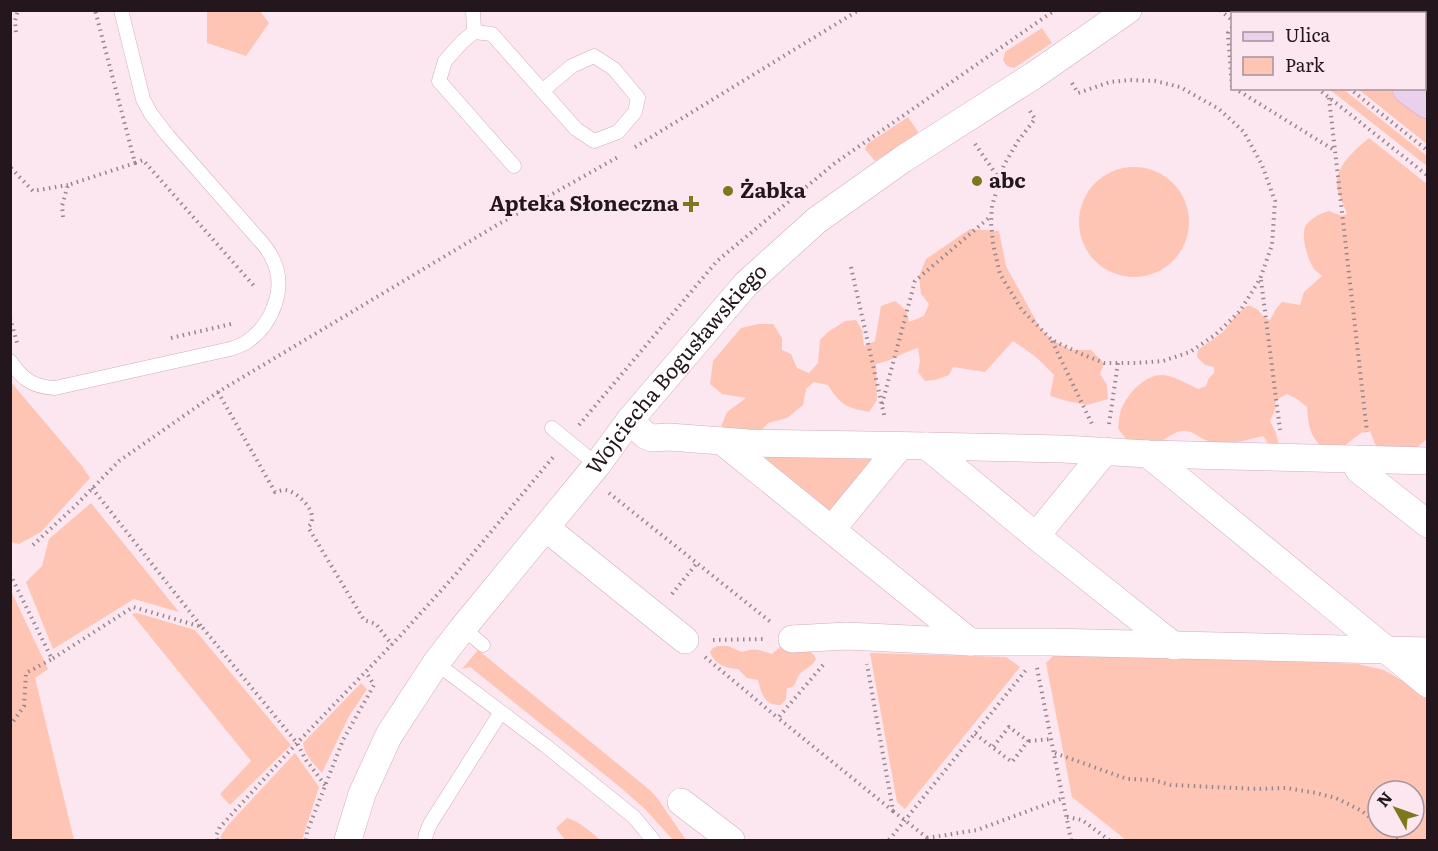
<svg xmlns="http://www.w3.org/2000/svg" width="1438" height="851" viewBox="0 0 1438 851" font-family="Literata,serif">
<rect width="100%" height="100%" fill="#fce6f0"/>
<g fill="#fec5b5" fill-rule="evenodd">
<polygon points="207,11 260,11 269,23 246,56 207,43"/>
<polygon points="1042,28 1052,43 1014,68 1007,66 1003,60 1005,52"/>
<polygon points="1329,89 1343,89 1427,156 1427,166"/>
<polygon points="1358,89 1389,89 1427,117 1427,144"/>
<polygon points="908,117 918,132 917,134 875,161 865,149 867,144"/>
<path d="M1369 138 1427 184 1428 438 1415 449 1384 452 1375 444 1370 431 1361 433 1339 450 1329 452C1310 439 1309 429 1307 407L1297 399 1287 394 1276 400 1275 410 1270 421 1276 433 1279 445 1270 446 1263 436C1248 440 1222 447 1208 441 1201 439 1194 432 1187 431 1179 430 1171 435 1165 439 1145 450 1130 448 1118 428 1119 422 1119 415 1121 410 1127 394 1145 374 1163 375 1175 376 1187 384 1198 389L1206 386 1209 378 1214 373V367L1205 365 1197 357 1198 350 1223 332 1237 314 1247 306H1251L1258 310 1264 317 1270 320 1276 309 1282 302 1300 305 1304 292 1322 276C1321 275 1316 271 1315 270 1308 262 1301 237 1305 227 1309 219 1321 213 1329 211L1342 216 1347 214C1344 205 1338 195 1337 186 1335 166 1356 149 1369 138Z"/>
<circle cx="1134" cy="222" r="55"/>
<path d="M970 229 999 231 1006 266 1040 328 1052 340 1071 350H1091L1104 363 1100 374 1107 385 1108 399 1087 405 1067 401 1050 396 1054 375 1036 357 1013 341 985 372 953 367 949 375 935 380 925 381 918 372 920 361 918 348C903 352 892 361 876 364L877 400 869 412C846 407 841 406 828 385L814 382 806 389 803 405 787 418 768 423 759 433 720 429 727 412 746 398 722 394 710 384 713 361 741 328 759 324H773L782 338V350L791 354 797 368 809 373 818 363 820 340 828 332 845 321 856 320 862 330 864 346 875 341 881 306 895 301 906 310 909 322 924 316 929 304 921 294 919 276 926 259Z"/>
<polygon points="10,381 82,466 90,478 41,532 19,544 11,542"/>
<polygon points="756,452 877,457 829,514"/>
<polygon points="91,503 179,612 134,599 53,649 26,582 42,566 49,539"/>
<polygon points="10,589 48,669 35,678 74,840 11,840"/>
<polygon points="137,613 195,630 291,745 230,805 220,794 251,761 132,614"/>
<path d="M718 646H728L742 652C757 647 758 650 772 654L780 647 799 646 806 648 813 654 816 659C812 667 805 668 800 674 796 678 797 684 792 687 790 688 788 688 787 688L786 699 781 705C765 706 761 694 758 680L747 678 738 669C727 669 714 664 710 652L713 648Z"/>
<polygon points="478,650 651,791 658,799 686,840 673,840 645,809 620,787 470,667 462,669"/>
<polygon points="870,653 1006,657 1020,667 905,809 897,802"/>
<path d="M1054 655 1275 660 1358 664 1384 670 1413 687 1427 699V840H1126L1072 797 1046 663ZM1378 791H1414V827H1378Z"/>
<path d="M361 683 367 689 348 718 322 773C314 764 305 756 303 743Z"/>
<polygon points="295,753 319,787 302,840 223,840 220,837 228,825"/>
<path d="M567 818C579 821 591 832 600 840H565L556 828Z"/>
</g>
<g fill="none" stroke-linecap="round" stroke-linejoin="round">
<g stroke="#d1adbe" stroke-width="15">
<g id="lane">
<polyline points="473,10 474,32"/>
<polyline points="514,166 439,81 445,61 462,42 474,32 492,34 576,129 594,141 618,132 635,112 638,98 614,69 594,56 572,66 542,91"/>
<path d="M10 361C22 379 33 387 55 388L230 349C236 347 243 345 248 341 272 324 287 288 273 260 271 254 267 249 263 244L168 136 151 114 143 99 121 10"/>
<polyline points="552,428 597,465"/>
<polyline points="463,628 483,645"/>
<polyline points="436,663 546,746 634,817 653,840"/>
<polyline points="425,840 426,834 430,824 501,712"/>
</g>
</g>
<g stroke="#d1adbe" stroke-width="28">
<g id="street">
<polyline points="630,420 645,435 652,438 669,437 749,443 927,446 1063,449 1148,454 1353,459 1359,470 1428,524"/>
<polyline points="722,441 970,642"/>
<polyline points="927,446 1036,536 1174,646"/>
<polyline points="1148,454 1428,684"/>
<polyline points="1353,459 1428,461"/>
<polyline points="546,528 685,640"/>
<polyline points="832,529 900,446"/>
<polyline points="1036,536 1105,451"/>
<polyline points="792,639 847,636 970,642 1049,642 1428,651"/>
<polyline points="681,802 731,840"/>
<path id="s1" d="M348 840 362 794 389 735 436 663 463 628 597 465 630 420 746 284 817 220 903 159 1033 76 1128 10"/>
</g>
</g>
<g stroke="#d1adbe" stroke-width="34">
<g id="secondary">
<polyline points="1308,10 1312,14"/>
<polyline points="1370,10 1373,14"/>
<polyline points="1424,56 1428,59"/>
<polyline points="1409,88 1428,102"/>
</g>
</g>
<g stroke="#97868e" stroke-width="4" stroke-dasharray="1.5 4.5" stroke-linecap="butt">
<polyline points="1220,10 1232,20"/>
<polyline points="1240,10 1244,14"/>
<polyline points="1232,27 1228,33 1232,88"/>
<polyline points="16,32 15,21 18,10"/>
<polyline points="1234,88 1334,150"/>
<polyline points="1317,88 1428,176"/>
<polyline points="1349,88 1428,151"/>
<polyline points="1329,98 1367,432"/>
<polyline points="1030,111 1035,119 1018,141 1004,165 999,178 998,186 992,206 991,223 993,244 1000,274 1022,310 1052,340 1079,353 1104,363 1136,363 1163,361 1190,352 1215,335 1240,311 1260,279 1272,245 1275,201 1262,165 1244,132 1219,109 1180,87 1155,81 1130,80 1110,82 1078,93 1072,83"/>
<polyline points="975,144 998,177"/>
<polyline points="635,147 859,10"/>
<polyline points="135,163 143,160 254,286 255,289"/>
<polyline points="11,168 33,191 68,185"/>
<polyline points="63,217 62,206 68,185 135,163 95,10"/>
<polyline points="851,267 885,419"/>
<polyline points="1261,280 1280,430"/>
<polyline points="10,318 17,343"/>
<polyline points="171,338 231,324"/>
<polyline points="1052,341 1092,424"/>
<path d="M218 392 275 492C278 491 282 490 285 490 296 491 313 507 312 519 312 523 311 524 308 527L364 620 376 624 392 645"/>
<polyline points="882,404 915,281 991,216"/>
<polyline points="1109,424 1118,363"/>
<polyline points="579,425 717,261 835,163 1055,10"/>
<polyline points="92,488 201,626"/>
<polyline points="609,493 772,623"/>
<polyline points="33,545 73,508 119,461 218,392 497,225 618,157"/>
<polyline points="10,574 52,659 133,607 202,627 297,743 306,760 325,785"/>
<polyline points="672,594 697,563"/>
<polyline points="713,640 765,639"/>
<polyline points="705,657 778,718"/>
<polyline points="823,665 778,718 893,811 867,664"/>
<polyline points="1037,668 1071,840"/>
<polyline points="10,726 24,706 26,673 52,659"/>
<polyline points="975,734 1012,762 1028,741 1009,727 993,747"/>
<polyline points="1029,741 1052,739"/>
<polyline points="1055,753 1127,779 1153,780 1171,785 1257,789 1286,788 1316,793 1336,798 1362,811 1378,824"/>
<polyline points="893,811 930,840"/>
<polyline points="1067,817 1082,820 1109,840"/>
<polyline points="1382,827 1398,840"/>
<polyline points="927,838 977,830 1063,798"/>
<polyline points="217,840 216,836 220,827 297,743 400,636 456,574 554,456"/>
<polyline points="306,840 307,832 343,740 374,685 366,672"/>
<polyline points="889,840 1026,670"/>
</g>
<use href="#lane" stroke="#fff" stroke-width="14"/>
<use href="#street" stroke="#fff" stroke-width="27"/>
<use href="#secondary" stroke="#e9d0ec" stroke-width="33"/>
</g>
<g fill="#7c781d" stroke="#fce6f0" stroke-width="2">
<circle cx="977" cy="181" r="6"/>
<circle cx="728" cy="191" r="6"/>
<path d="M688 195h6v6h6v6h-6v6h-6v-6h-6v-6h6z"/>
</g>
<g text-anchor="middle" stroke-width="6" stroke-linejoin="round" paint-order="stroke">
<g font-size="21" font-weight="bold" fill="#23161c" stroke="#fce6f0" text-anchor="start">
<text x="989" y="188">abc</text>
<text x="740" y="198">Żabka</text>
<text x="679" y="211" text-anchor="end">Apteka Słoneczna</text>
</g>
<g font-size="21" fill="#23161c" stroke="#fce6f0">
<text dy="7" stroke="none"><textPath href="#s1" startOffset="579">Wojciecha Bogusławskiego</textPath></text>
</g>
</g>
<rect width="1438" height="851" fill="none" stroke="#23161c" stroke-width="24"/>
<rect x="1231" y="12" width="195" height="78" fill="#fce6f0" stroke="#a5939b" stroke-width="1.5"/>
<rect x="1243" y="32" width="30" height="9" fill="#e9d0ec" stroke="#a5939b" stroke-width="1.5"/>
<text x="1285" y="42" font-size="18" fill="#23161c">Ulica</text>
<rect x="1243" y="57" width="30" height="18" fill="#fec5b5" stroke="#a5939b" stroke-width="1.5"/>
<text x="1285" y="72" font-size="18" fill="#23161c">Park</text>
<g transform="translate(1396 809) rotate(310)"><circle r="28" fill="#fce6f0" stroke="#a5939b" stroke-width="1.5"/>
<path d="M0-4.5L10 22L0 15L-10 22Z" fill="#7c781d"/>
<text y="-9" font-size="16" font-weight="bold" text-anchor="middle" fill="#23161c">N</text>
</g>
</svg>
